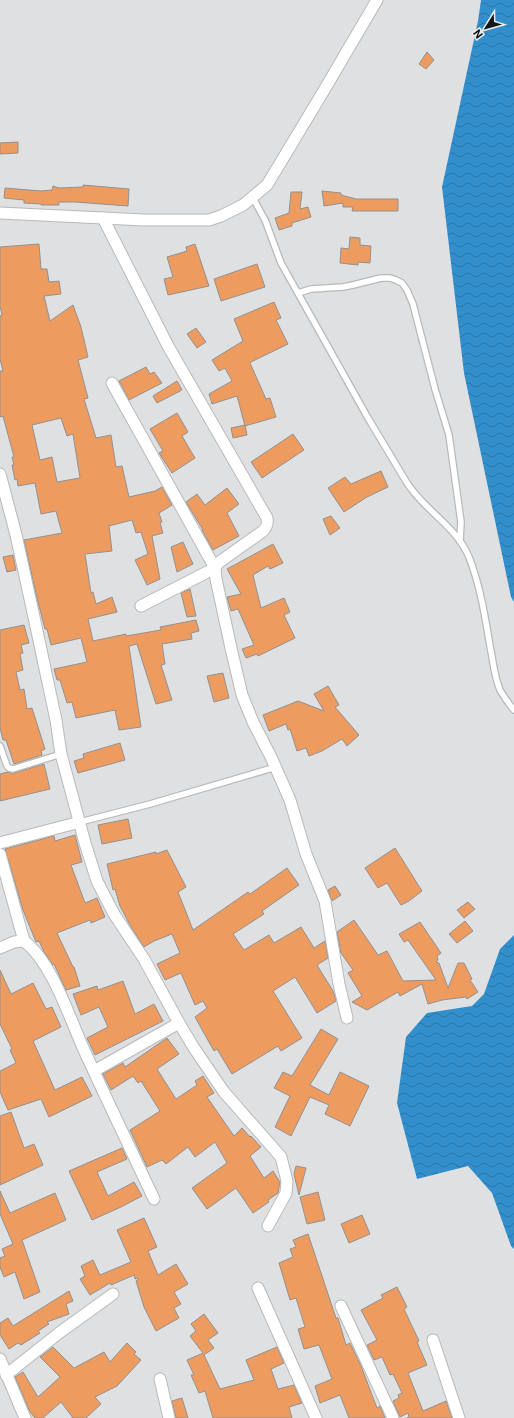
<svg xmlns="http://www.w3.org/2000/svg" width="514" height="1418" viewBox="0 0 514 1418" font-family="Roboto,sans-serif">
<defs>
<pattern id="water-waves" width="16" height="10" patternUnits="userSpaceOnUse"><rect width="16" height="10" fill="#328fcc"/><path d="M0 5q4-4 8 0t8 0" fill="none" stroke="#2974a5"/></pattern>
</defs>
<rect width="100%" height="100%" fill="#dfe0e1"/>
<g fill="url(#water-waves)">
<polygon points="481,0 514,0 514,602 511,597 464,373 442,187 478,21"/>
<polygon points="514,935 514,1249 511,1246 492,1193 468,1166 417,1179 397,1103 406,1037 427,1013 472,1006 484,994 500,949"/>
</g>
<g fill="#ee9b60" stroke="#939190" fill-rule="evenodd">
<polygon points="427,52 434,60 426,69 419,64"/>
<polygon points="18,142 18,153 0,154 0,143"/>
<polygon points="83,185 129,189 128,206 75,202 59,202 59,205 41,205 41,204 24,203 24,200 4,198 5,188 41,191 52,190 53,186 59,188 83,187"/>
<polygon points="322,191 341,193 341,195 356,199 398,199 398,211 352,211 353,207 343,207 343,203 324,206"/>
<polygon points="291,192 302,192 300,209 308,207 311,217 292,223 292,226 279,230 275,218 289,213"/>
<polygon points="350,237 360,238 360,245 371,246 370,263 358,262 358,265 340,263 341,248 349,249"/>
<path d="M39 244 41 269H47L49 282 59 281 61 294 44 296 50 321 73 305 81 327 88 357 78 360 88 398 84 399 96 438 111 435 116 467 122 466 129 497 155 491 162 487 172 505 159 513 162 522 160 523 163 533 152 536 160 579 147 585 135 560 148 554 141 532 136 533 132 520 109 526 112 551 85 554 91 593 93 592 96 604 112 597 117 612 88 619 93 641 126 634V636L161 630 160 627 196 620 199 631 191 633 192 639 162 644 165 664 161 665 172 700 156 704 137 644 129 646 141 727 119 730 115 710 76 718 72 702 67 703 60 680H57L54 669 87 662 81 638 51 645 47 629H45L37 598 24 540 62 533 56 511 41 514 35 483 18 486 17 479 15 480 12 465H14L12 457H14L3 416 0 417V371H3L0 359V316L2 315 0 306V247ZM61 418 67 436 73 434 80 478 57 482 52 457 40 460 32 425Z"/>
<polygon points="195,244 209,286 168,295 164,279 173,277 167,257 187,251 186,247"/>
<polygon points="257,264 265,287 221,301 214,279"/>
<polygon points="274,302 281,318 276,320 288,344 251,362 250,363 266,399 270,398 276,417 245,426 237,396 212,404 209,394 232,381 225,368 219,371 212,360 243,341 234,319"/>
<polygon points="196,328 206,342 197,348 187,334"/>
<polygon points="146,367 150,374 154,372 162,383 129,400 119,381"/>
<polygon points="177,381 182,390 157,403 153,396"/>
<polygon points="177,413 188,432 182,436 195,458 172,473 159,453 163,451 150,429"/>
<polygon points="245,425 247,435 233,438 231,428"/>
<polygon points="293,434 304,450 262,478 251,462"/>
<polygon points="381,471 388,487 367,497 344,512 328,488 345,477 351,484"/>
<polygon points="227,488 239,504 227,513 239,536 213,550 202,530 203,530 186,502 197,494 205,505"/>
<polygon points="331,516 340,528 330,535 323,519"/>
<polygon points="183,542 193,564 177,572 171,547"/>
<polygon points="273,544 283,563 270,569 268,566 253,575 261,608 284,598 290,612 284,615 295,638 258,656 257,654 246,658 242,649 254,645 238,609 231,611 227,597 241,594 227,569"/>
<polygon points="13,555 16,570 7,572 3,557"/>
<polygon points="190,589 196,616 187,617 181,593"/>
<polygon points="24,625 29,643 21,645 23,653 20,654 23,670 16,672 20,690 24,689 27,709 32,708 45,749 41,751 42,755 14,764 6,740 3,740 0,728 0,630"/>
<polygon points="223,673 229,698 214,702 207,676"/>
<polygon points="328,686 339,705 335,707 359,735 347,746 342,739 322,751 309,756 306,748 297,751 290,729 288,730 286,724 269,731 263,715 298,701 324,711 314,694"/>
<polygon points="120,743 125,760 78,773 74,761 84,758 83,754"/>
<polygon points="44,764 50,789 0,801 0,774 8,772 14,773"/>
<polygon points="128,819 132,838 102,844 98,825"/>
<polygon points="75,835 82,862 71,865 85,903 97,898 105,917 91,923 90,920 57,933 73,967 74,967 80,986 66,990 54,964 53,965 44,952 39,941 36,942 23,910 5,849 54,836 55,841"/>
<polygon points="395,848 422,891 409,901 401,905 387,883 378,888 365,868"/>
<polygon points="167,850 186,887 178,892 193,930 248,892 250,894 287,868 299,885 262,911 264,914 233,934 244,950 269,935 274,943 301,927 314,948 325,941 328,958 317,965 333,991 336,1001 317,1013 295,977 273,991 302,1038 281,1051 278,1046 232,1074 217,1049 214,1051 195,1017 207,1008 203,1001 195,1005 181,973 165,980 157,964 180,953 172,934 154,941 144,947 131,927 120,906 115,889 113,890 107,864 156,852 156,854"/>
<polygon points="335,886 341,895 332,901 328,890"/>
<polygon points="468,902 475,909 464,918 457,910"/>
<polygon points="354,920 378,955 387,951 403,981 436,980 408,940 404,942 399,934 420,922 441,953 437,956 438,960 436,962 439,963 448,988 458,963 464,963 472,979 470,980 478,992 467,999 466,997 442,1000 428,1004 422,984 400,996 398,992 367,1010 352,1002 362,996 348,973 353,970 341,953 337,932"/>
<polygon points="465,921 473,931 457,943 449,934"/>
<polygon points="0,970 11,994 33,983 46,1009 52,1007 61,1027 33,1041 55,1090 82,1077 92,1096 49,1117 41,1099 8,1110 0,1092 0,1071 16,1063 10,1050 12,1049 0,1024"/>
<polygon points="123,981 135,1014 154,1004 163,1021 95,1055 87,1038 108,1027 99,1007 81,1015 73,994 97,986 98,990"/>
<polygon points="321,1029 338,1039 310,1085 329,1095 340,1072 369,1086 350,1126 325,1114 329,1105 310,1097 291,1136 275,1127 290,1096 274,1088 283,1072 292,1076"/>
<polygon points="167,1038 179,1054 157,1069 176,1099 197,1085 195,1081 203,1076 214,1093 207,1097 234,1136 242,1128 250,1137 251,1136 261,1147 250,1156 264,1178 273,1171 280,1182 278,1193 268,1200 269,1202 253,1213 236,1188 207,1209 192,1188 227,1163 215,1142 195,1157 188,1147 166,1164 162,1160 147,1167 130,1130 160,1111 141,1081 138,1083 133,1076 111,1090 103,1074 123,1063 125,1067"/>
<polygon points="11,1112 24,1148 34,1144 43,1165 0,1185 0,1116"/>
<polygon points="122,1148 127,1159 97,1172 108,1196 134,1182 142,1196 121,1207 92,1220 69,1171"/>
<polygon points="296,1166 306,1168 299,1195 294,1174"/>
<polygon points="0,1191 10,1213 55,1193 66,1220 22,1240 40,1292 24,1299 15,1272 4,1277 0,1267 0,1258 5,1256 2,1249 13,1244 0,1214"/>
<polygon points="318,1192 325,1220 307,1224 300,1197"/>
<polygon points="362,1215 370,1234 349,1243 341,1224"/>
<polygon points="144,1218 157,1247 148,1251 158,1275 176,1264 188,1284 174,1292 181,1304 174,1308 179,1318 156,1331 144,1307 136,1281 139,1279 138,1278 135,1279 134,1275 111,1285 110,1283 90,1295 80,1279 85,1276 81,1266 93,1260 100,1275 131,1262 117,1230"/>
<polygon points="308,1234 336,1318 338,1318 346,1345 350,1343 361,1366 377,1408 380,1406 385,1418 349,1418 340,1395 320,1403 315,1386 332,1379 319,1345 304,1349 298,1329 305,1327 296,1298 290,1300 279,1263 293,1257 290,1249 296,1247 293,1240"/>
<polygon points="397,1287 407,1307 404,1309 419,1341 417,1342 427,1365 408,1373 423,1411 446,1401 452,1418 407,1418 409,1417 408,1413 400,1417 393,1401 399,1398 398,1395 402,1393 393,1374 390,1375 382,1357 374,1360 367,1345 377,1340 361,1310 383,1298 381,1295"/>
<polygon points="69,1291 73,1301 66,1304 69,1314 47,1322 49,1324 38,1331 40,1333 21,1345 18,1343 9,1349 0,1335 0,1323 8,1318 13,1326"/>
<polygon points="204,1314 218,1333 208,1340 214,1348 204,1355 220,1389 254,1380 246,1360 277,1347 284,1363 271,1369 278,1389 294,1385 302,1403 289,1407 292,1418 213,1418 205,1391 199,1393 191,1375 194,1375 187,1360 203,1353 190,1336 196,1331 191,1324"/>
<polygon points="127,1343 136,1352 134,1354 141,1360 117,1386 95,1397 101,1404 86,1418 73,1418 61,1402 43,1418 35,1418 30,1412 15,1377 23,1372 38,1397 60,1377 40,1357 53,1347 74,1368 104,1352 110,1362"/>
<polygon points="182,1398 188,1418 176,1418 172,1401"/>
</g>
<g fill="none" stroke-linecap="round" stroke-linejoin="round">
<g stroke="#b8b9ba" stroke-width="8">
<g id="lane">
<path d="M253 198 265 220 281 263 368 418 407 483C425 511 456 526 469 557 480 585 485 616 490 646 493 660 494 676 500 690 504 697 509 704 514 710"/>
<polyline points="298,293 311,289 343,287 353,285 381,278 390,278 396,280 402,283 407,290 413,304 435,389 449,435 461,522 460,541"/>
<polyline points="0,746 7,766 9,768 13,769 61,754"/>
<polyline points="80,822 150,804 276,767"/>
</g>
</g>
<g stroke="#b8b9ba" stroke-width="13">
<g id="street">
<polyline points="0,213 144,220 209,220 221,216 243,205 267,185 323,92 377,0"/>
<path d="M103 218 168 346 267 518C268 524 267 527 263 531L218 563 215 568 216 579 231 648 242 695 253 722 271 757 290 800 306 854 325 901 339 984 347 1018"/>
<polyline points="112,383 215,568 141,606"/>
<polyline points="0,474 16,535 34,617 56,720 61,754 85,843 97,881 114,914 144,959 179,1023 194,1048 224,1092 281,1157 287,1181 286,1193 268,1226"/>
<polyline points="0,843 80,822"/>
<polyline points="0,854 24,941"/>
<path d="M0 948 14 942 24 941C52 962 70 1019 84 1050 107 1100 131 1150 154 1199"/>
<polyline points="94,1071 179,1023"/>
<polyline points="258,1288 316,1418"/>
<polyline points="341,1306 393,1418"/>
<polyline points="433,1340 459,1418"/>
<polyline points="0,1359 25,1418"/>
<polyline points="6,1375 59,1333 113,1294"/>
<polyline points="160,1379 169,1418"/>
</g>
</g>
<use href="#lane" stroke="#fff" stroke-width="5.5"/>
<use href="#street" stroke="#fff" stroke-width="11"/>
</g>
<g transform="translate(486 28) rotate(233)" stroke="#ecedef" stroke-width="3" paint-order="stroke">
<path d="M0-3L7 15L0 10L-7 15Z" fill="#161616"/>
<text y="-6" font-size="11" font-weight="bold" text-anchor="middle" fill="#161616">N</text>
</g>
</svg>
